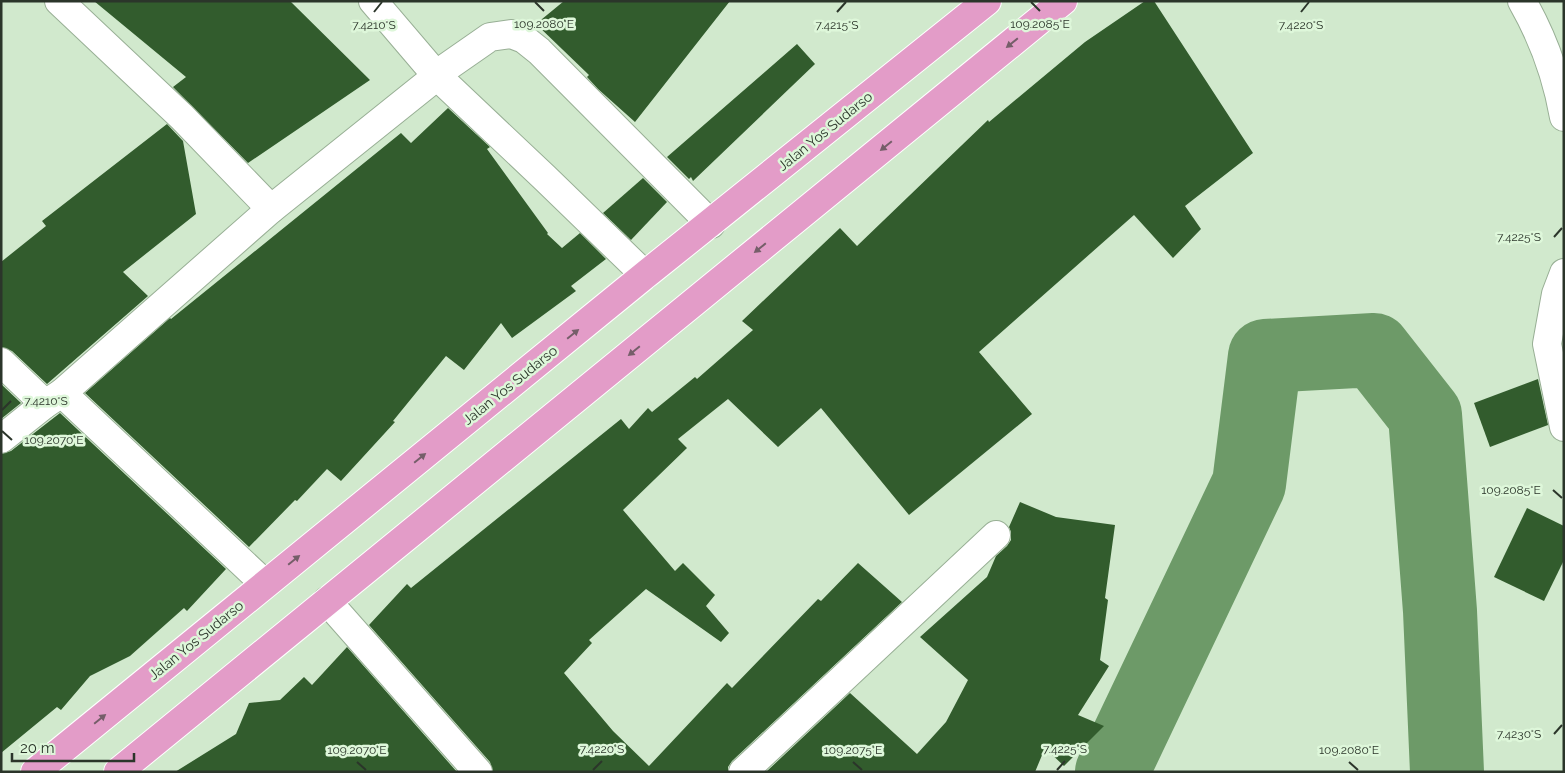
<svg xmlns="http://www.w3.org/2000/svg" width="1565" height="773" viewBox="0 0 1565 773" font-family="Raleway,sans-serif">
<rect width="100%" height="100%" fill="#d1e9cd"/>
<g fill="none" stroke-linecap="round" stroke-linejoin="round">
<polyline stroke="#6d9a68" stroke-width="74" points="1112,772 1249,484 1265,356 1374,350 1425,415 1440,611 1447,772"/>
</g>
<g fill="#325c2d">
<polygon points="94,1 290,1 370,80 248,163 173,87 186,77"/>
<polygon points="564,1 730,1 635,122 598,89 587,77 589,75 536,24"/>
<polygon points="1145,1 1154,1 1253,153 1185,206 1201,229 1173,258 1134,215 979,352 1032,414 909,515 821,408 778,447 728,399 678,439 687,448 623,510 675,571 683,563 715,595 706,606 729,633 721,642 646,589 589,640 592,643 564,673 613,731 649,766 727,683 732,688 818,599 821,601 858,563 902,602 732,761 728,767 728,772 493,772 490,762 369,625 407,584 411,588 621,419 629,429 648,408 652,412 695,377 697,379 753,330 742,321 840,228 857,246 988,120 989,122 1085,42"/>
<polygon points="797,44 815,64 693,181 691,177 689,179 667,157"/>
<polygon points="448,108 490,147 487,149 548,233 547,234 562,248 580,233 606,259 571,286 576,291 512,338 501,323 464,370 446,356 393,421 395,422 341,481 327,469 297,501 295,500 249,547 85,393 170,318 171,319 401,133 411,143"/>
<polygon points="167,124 183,141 196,214 123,272 148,296 47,384 12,351 1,347 1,262 46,226 42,221"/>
<polygon points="643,178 667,202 631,240 603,213"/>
<polygon points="1538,379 1548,425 1490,447 1474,403"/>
<polygon points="1,384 21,403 1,419"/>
<polygon points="60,413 226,569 187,611 184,608 130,656 90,676 61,710 57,707 1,753 1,454 11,451"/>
<polygon points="1020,502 1056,517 1115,525 1105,598 1108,600 1100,660 1109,666 1078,715 1104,726 1064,766 1045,748 1035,772 766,772 850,693 917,754 946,722 968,680 920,637 987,577 996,556 1007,546 1011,540 1011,532 1009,527"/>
<polygon points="1527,508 1564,526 1564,560 1544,601 1494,577"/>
<polygon points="347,647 457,772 175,772 236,734 249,703 280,700 304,677 312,685"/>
</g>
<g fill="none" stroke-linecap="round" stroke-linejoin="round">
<g stroke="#98af95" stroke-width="30">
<g id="minor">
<polyline points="59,1 182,117 271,209"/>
<polyline points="373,1 437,76 545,178 645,275"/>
<path d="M1522 1C1542 36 1557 77 1564 117"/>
<polyline points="1564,273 1556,294 1547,344 1564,427"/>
<polyline points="1,362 45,404"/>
<polyline points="62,393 271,209 437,76 444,69 490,37 511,34 524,39 539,51 711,224"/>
<polyline points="1,439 45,404 62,393 265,584"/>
<polyline points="327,601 478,772"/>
<polyline points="743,772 996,535"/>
</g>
</g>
<g stroke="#fff" stroke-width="30">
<g id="trunk">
<polyline points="35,772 645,275 987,1"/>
<polyline points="118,772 1063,1"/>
</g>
</g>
<use href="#minor" stroke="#fff" stroke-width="28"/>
<use href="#trunk" stroke="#e39cc8" stroke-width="28"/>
</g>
<defs><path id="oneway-solid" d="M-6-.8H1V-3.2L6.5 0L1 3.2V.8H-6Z" transform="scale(1.25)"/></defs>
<g fill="#755e69">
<use href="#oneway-solid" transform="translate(1012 43) rotate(141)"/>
<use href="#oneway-solid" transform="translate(886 146) rotate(141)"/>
<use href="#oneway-solid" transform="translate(760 248) rotate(141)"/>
<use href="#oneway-solid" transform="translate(573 334) rotate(-39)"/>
<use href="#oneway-solid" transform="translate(634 351) rotate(141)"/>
<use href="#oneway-solid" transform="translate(420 458) rotate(-39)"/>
<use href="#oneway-solid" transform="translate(294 560) rotate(-39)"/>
<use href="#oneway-solid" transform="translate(100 719) rotate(-39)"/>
</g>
<path fill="none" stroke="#2b352a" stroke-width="2" d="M535 2 544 11M1031 2 1040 11M374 12 382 2M837 12 846 2M1301 12 1309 2M1554 237 1562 228M2 410 11 401M2 431 12 440M1553 490 1562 498M1554 734 1562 725M357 762 366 770M853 762 862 770M1349 762 1358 770M593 770 602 761M1057 770 1065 761"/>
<g text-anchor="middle" stroke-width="5" stroke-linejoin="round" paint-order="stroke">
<g font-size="14" fill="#2b352a" stroke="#def7da">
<text transform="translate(825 131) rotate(-39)" y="5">Jalan Yos Sudarso</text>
<text transform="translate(510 385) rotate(-39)" y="5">Jalan Yos Sudarso</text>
<text transform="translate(196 640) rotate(-39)" y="5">Jalan Yos Sudarso</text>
</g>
</g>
<g font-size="12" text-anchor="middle" fill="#2b352a" stroke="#def7da" stroke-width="5" stroke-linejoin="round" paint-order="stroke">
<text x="544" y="28">109.2080°E</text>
<text x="1040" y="28">109.2085°E</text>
<text x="374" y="29">7.4210°S</text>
<text x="837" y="29">7.4215°S</text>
<text x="1301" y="29">7.4220°S</text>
<text x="1519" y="241">7.4225°S</text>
<text x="46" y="405">7.4210°S</text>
<text x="54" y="444">109.2070°E</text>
<text x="1511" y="494">109.2085°E</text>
<text x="1519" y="738">7.4230°S</text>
<text x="602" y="753">7.4220°S</text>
<text x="1065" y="753">7.4225°S</text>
<text x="357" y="754">109.2070°E</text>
<text x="853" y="754">109.2075°E</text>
<text x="1349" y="754">109.2080°E</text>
</g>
<rect width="1565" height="773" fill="none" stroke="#2b352a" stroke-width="5"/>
<path d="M12 753v8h122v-8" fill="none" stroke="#2b352a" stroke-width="2.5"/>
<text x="20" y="753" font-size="15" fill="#2b352a" stroke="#def7da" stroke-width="4" paint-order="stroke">20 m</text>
</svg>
